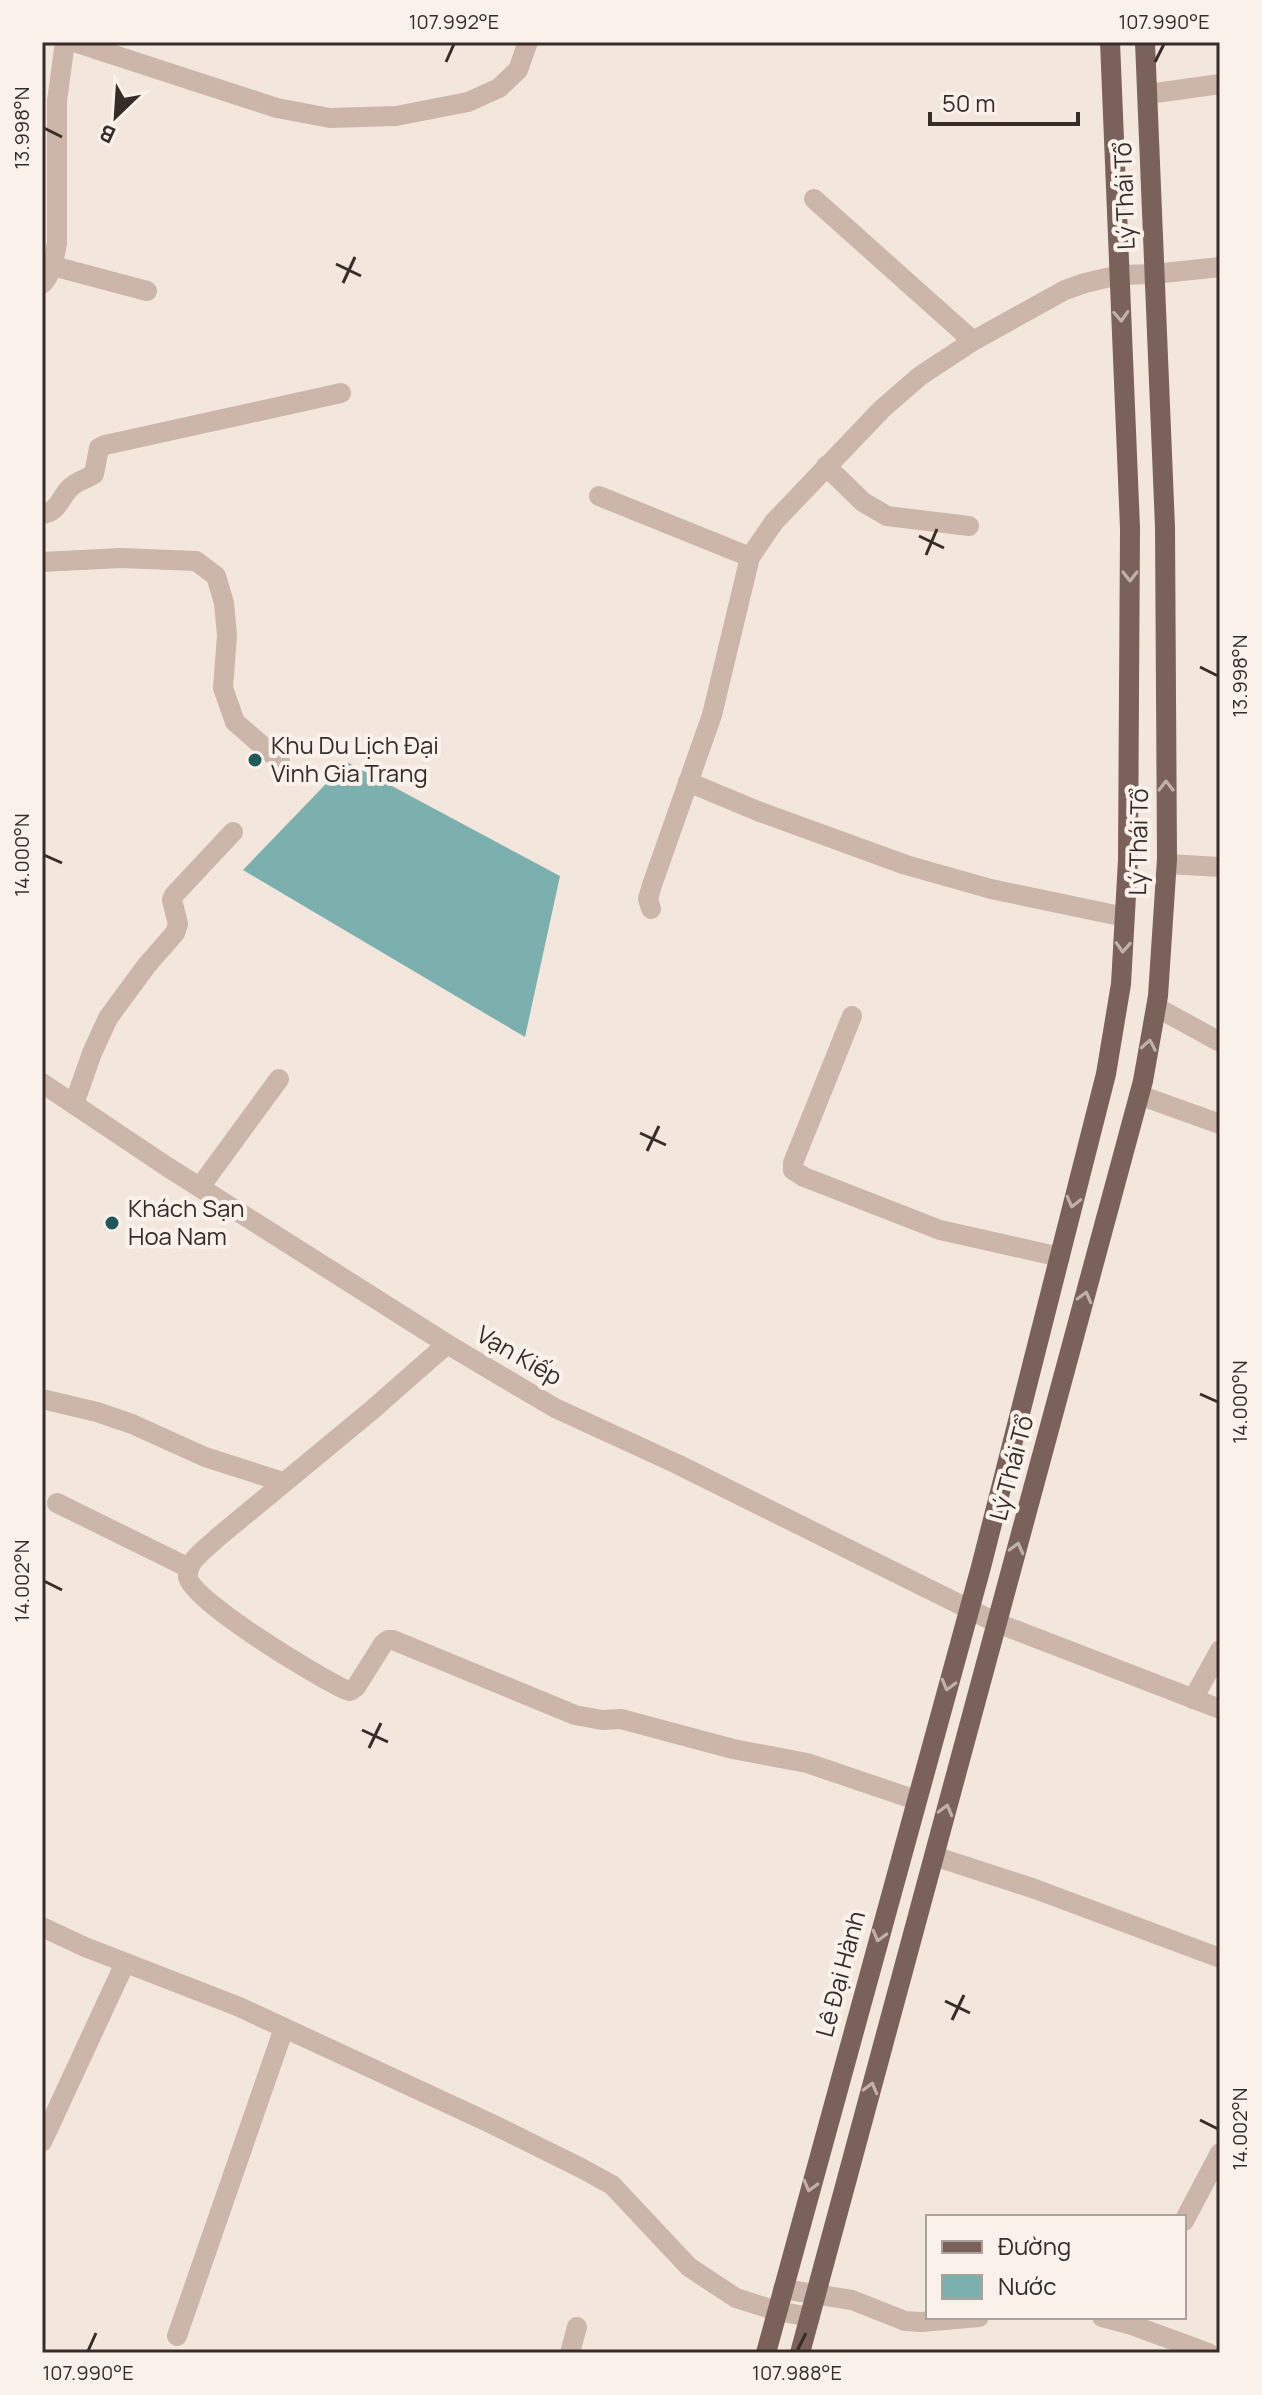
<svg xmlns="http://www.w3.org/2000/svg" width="1262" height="2395" viewBox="0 0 1262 2395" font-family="Manrope,sans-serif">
<rect width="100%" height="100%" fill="#f3e7dd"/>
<polygon fill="#7cb0af" points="347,762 560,876 525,1037 243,870"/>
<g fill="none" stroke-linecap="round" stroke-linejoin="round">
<g stroke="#cbb6a9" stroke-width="20">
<polyline points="74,42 277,108 330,118 396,116 468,102 499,88 518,70 528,42"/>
<polyline points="1148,94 1220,84"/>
<polyline points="814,199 973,341"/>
<polyline points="53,266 147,291"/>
<path d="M42 284C53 273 54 258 57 243V101L65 42"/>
<polyline points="826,466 863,502 887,516 969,526"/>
<polyline points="599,496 750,557"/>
<path d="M42 514C59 512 60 497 70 488 76 481 87 479 94 474L99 448 105 445 341 393"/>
<polyline points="42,562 121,558 196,561 216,576 224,603 227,635 223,688 235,722 280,761"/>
<polyline points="688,782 760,812 906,865 991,889 1125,917"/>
<polyline points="1167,864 1220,867"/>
<polyline points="651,909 648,899 652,885 712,715 750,557 774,522 882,409 920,376 973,341 1065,290 1085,283 1119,275 1154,274 1220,267"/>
<polyline points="1156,1007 1220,1042"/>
<polyline points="852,1016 793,1163 793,1170 804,1177 940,1230 1060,1257"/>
<polyline points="42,1083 166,1166 447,1344 555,1408 677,1464 997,1623 1220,1709"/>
<polyline points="1139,1095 1220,1124"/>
<polyline points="74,1104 92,1053 108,1018 147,965 175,933 178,924 172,900 174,895 233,832"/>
<polyline points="200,1187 279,1079"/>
<path d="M447 1344 372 1410 217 1538C207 1548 186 1561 188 1577 190 1600 318 1677 344 1689L350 1691 356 1687 383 1644 388 1640H393L575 1715 602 1720 621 1719 733 1749 807 1763 916 1800"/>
<polyline points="42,1399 97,1412 132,1424 205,1457 283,1482"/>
<polyline points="57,1503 189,1568"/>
<polyline points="1193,1699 1220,1650"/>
<polyline points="934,1856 1035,1889 1220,1958"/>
<polyline points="42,1927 85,1947 237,2006 492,2124 581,2168 612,2185 689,2267 736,2298 777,2311 810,2317"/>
<polyline points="42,2142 125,1963"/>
<polyline points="1184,2221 1220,2153"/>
<polyline points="783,2289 852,2300 905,2321 921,2322 979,2317"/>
<polyline points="1102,2317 1132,2325 1208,2353"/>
<polyline points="177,2336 284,2028"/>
<polyline points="570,2353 577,2327"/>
</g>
<g stroke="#7a625a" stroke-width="20">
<polyline points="766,2353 981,1567 1106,1074 1121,984 1128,860 1130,528 1110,42"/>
<polyline points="800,2353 1143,1081 1158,996 1167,859 1165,527 1145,42"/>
</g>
</g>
<defs><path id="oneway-chevron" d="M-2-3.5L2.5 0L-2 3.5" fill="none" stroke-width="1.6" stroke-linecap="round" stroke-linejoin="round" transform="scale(2)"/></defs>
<g stroke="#c0b1a9">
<use href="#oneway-chevron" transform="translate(1121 316) rotate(87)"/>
<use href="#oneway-chevron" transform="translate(1130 576) rotate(90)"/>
<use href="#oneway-chevron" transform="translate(1166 786) rotate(-90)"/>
<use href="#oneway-chevron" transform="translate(1123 947) rotate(93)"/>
<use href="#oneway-chevron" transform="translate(1149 1045) rotate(-80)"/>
<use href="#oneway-chevron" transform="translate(1073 1202) rotate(104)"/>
<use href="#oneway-chevron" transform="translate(1085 1297) rotate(-75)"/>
<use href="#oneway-chevron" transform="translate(1017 1548) rotate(-75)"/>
<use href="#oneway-chevron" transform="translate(948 1685) rotate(105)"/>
<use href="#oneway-chevron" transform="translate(946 1810) rotate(-75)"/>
<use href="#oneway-chevron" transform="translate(879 1936) rotate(105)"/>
<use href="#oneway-chevron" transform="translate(871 2088) rotate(-75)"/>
<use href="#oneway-chevron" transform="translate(810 2186) rotate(105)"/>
</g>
<path fill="none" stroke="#382c29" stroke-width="3" d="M446 62 454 44M1155 62 1164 44M44 128 62 137M336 264 361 276M343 283 355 257M919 536 944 548M926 555 937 529M1200 667 1218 676M44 855 62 863M640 1133 666 1145M647 1151 659 1126M1200 1394 1218 1402M44 1581 62 1590M362 1730 388 1742M369 1748 381 1723M945 2001 970 2013M952 2020 964 1995M1200 2120 1218 2129M88 2351 96 2333M797 2351 806 2333"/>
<g fill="#1e5a5a" stroke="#faf1ea" stroke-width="3">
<circle cx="255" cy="760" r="8"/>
<circle cx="112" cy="1223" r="8"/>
</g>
<g text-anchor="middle" stroke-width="8" stroke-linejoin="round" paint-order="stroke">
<g font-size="24" fill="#382c29" stroke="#faf1ea">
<text transform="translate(1125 196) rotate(-92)" y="8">Lý Thái Tổ</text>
<text transform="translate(1139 842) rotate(-89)" y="8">Lý Thái Tổ</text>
<text transform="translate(519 1356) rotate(30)" y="8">Vạn Kiếp</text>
<text transform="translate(1012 1468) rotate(-75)" y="8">Lý Thái Tổ</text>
<text transform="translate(841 1974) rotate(-75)" y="8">Lê Đại Hành</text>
</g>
<g font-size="24" fill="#382c29" stroke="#faf1ea" text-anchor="start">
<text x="271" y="754">Khu Du Lịch Đại<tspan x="271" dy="28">Vinh Gia Trang</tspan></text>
<text x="128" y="1217">Khách Sạn<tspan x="128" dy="28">Hoa Nam</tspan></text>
</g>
</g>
<rect width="1262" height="2395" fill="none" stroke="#faf1ea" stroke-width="88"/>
<rect x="926" y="2215" width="260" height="104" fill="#faf1ea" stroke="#aca29d" stroke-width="2"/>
<rect x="942" y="2241" width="40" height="12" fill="#7a625a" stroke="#aca29d" stroke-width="2"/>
<text x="998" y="2255" font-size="24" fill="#382c29">Đường</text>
<rect x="942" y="2275" width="40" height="24" fill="#7cb0af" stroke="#aca29d" stroke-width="2"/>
<text x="998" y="2295" font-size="24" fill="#382c29">Nước</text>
<g transform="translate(116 116) rotate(205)" stroke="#faf1ea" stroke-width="6" paint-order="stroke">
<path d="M0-6L14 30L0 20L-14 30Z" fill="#382c29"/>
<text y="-12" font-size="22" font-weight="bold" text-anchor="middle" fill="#382c29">B</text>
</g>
<path d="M930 112v12h148v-12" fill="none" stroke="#382c29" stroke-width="4"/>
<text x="942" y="112" font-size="24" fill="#382c29" stroke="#faf1ea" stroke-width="6" paint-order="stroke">50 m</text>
<rect x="44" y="44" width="1174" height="2307" fill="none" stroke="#382c29" stroke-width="3"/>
<g font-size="20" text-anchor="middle" fill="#382c29">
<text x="454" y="29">107.992°E</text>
<text x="1164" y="29">107.990°E</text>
<text transform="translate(22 128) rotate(-90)" y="7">13.998°N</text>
<text transform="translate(1240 676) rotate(-90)" y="7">13.998°N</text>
<text transform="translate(22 855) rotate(-90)" y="7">14.000°N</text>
<text transform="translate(1240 1402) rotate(-90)" y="7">14.000°N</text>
<text transform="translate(22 1581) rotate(-90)" y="7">14.002°N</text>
<text transform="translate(1240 2129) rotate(-90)" y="7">14.002°N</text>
<text x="88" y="2380">107.990°E</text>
<text x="797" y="2380">107.988°E</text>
</g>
</svg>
